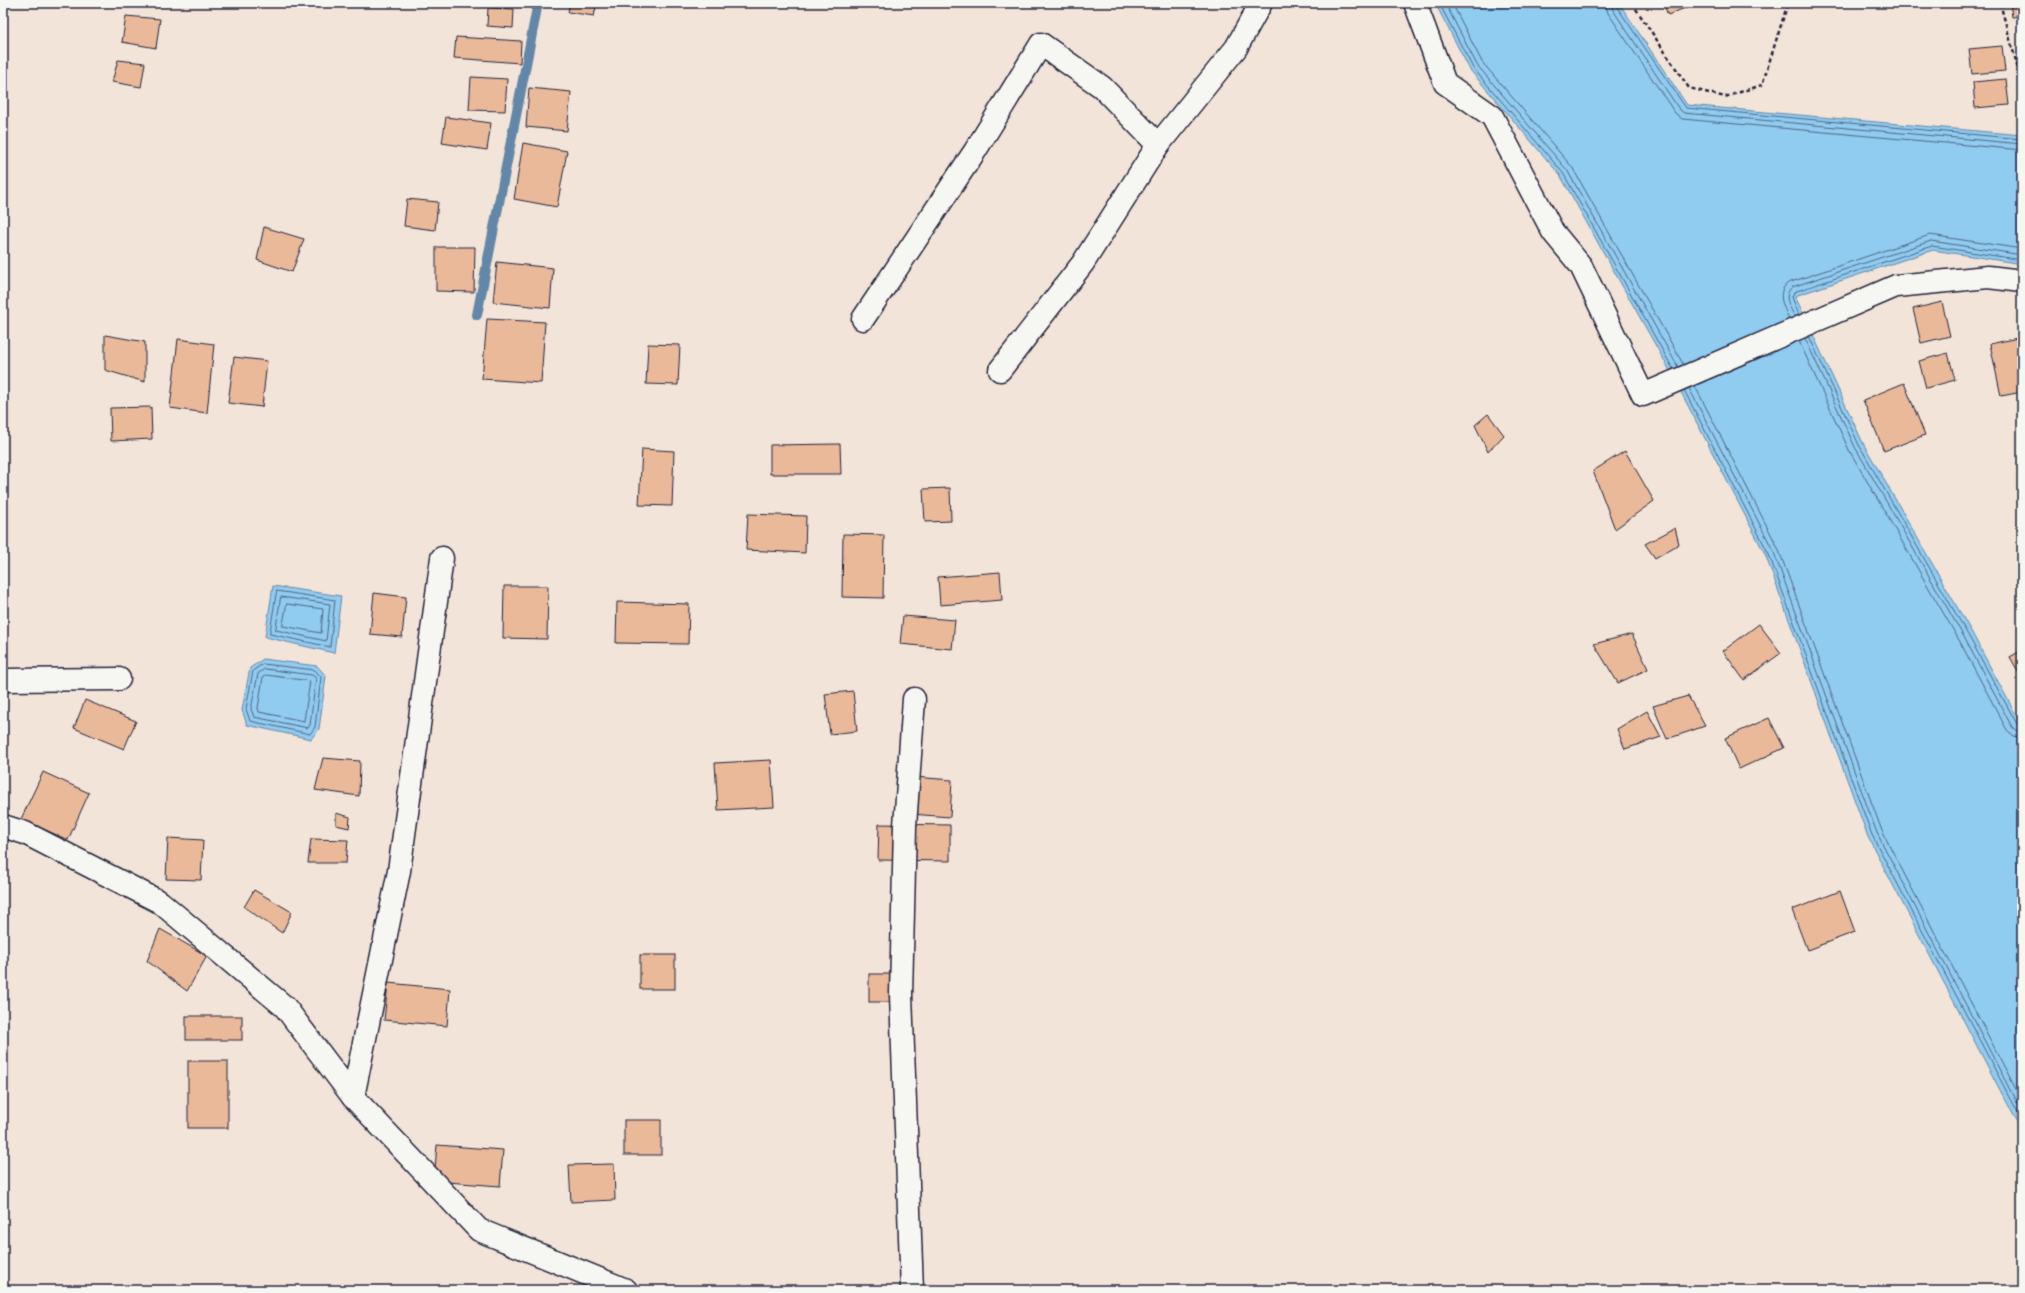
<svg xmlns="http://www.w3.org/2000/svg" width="2025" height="1293" viewBox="0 0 2025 1293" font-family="'Architects Daughter',sans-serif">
<rect width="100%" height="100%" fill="#f2e4d8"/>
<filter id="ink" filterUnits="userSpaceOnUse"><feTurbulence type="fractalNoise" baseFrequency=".025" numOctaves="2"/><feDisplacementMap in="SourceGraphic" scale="8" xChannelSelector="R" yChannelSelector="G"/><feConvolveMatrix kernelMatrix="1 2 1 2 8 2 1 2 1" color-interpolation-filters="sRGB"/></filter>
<g filter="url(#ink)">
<g fill="#90cbf0" stroke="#6487a8">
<polygon points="1435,3 1619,3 1687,105 2022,135 2022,264 1933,250 1795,296 1863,443 1972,633 2022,726 2022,1128 2013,1115 1868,837 1765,554 1670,371 1560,175 1470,70"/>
<polygon points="273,586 341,596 334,653 265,637"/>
<polygon points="263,659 317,666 326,676 319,729 311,739 247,725 242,710 250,668"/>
</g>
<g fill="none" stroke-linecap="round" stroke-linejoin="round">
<g stroke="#4e6683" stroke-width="1">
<polyline points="1439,3 1473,68 1563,173 1673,369"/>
<polyline points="1445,3 1477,65 1567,170 1678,367"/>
<polyline points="1452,3 1482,62 1572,167 1683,364"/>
<polyline points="1605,3 1608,13 1675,113 1682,119 2022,150"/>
<polyline points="1611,3 1613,10 1679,109 1684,113 2022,144"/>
<polyline points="1616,3 1617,7 1686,108 2022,139"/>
<polyline points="1799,315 1792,297 1794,292 1932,246 2022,260"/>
<path d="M1795 317C1790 307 1782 296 1792 287L1931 241 2022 255"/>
<path d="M1789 319C1784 307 1775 293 1788 283L1930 235 2022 249"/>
<polyline points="1809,336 1859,445 1968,635 2017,724 2022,727"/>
<polyline points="1805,338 1855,447 1964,637 2012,727 2017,731 2022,732"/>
<polyline points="1799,341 1849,450 1959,640 2007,730 2014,736 2022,738"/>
<polyline points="1695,386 1778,548 1882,831 2022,1101"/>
<polyline points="1689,388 1773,550 1877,833 2022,1113"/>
<polyline points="1684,390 1768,552 1872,835 2022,1121"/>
<polygon points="277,591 335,600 330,647 270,634"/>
<polygon points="281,597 330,604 326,641 276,630"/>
<polygon points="287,604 323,609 321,633 283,626"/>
<polygon points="263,664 315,670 321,677 315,727 310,734 250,721 246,709 253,671"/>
<polygon points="265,669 312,675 316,678 310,725 308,728 254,717 251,709 258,674"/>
<polygon points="266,675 310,681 304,721 259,712 258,708 263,677"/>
</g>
<polyline stroke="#6487a8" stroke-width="10" points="477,315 538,3"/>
</g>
<g fill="#e9b99a" stroke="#22223b">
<polygon points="570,3 597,3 594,16 568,12"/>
<polygon points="1663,3 1697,3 1668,15"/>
<polygon points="2010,3 2022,3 2022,16 2012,17"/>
<polygon points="488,8 514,9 513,28 487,26"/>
<polygon points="126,16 160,19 156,48 122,42"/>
<polygon points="456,37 521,41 520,63 454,58"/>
<polygon points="2002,46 2005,71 1972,74 1969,49"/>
<polygon points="118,60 145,63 141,87 112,82"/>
<polygon points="471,77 507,79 505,111 469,110"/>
<polygon points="2006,79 2009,105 1975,108 1973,82"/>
<polygon points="529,88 571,92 567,131 526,127"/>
<polygon points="446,117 491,123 487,150 442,143"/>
<polygon points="523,143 567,151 557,207 514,199"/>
<polygon points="407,199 438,202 435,230 404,226"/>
<polygon points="264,227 304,239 292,272 257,260"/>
<polygon points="436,247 475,247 474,292 436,291"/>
<polygon points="497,262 553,268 550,308 493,302"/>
<polygon points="1942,302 1950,336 1921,343 1913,309"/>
<polygon points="487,319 545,322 541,383 482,379"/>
<polygon points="105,335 145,342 145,382 105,370"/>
<polygon points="2022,337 2022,392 2001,396 1990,344"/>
<polygon points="178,339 214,344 207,413 170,408"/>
<polygon points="648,344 680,345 678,385 646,384"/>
<polygon points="1948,353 1955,380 1926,388 1919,361"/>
<polygon points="234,357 267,361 262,407 228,403"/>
<polygon points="1904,383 1925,435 1884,451 1863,400"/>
<polygon points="151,407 152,439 111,441 110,408"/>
<polygon points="1488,414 1504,435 1488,452 1475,425"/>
<polygon points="840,444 841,474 770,474 770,445"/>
<polygon points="642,449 674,451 672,506 639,505"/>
<polygon points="1625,451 1654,501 1615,529 1593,471"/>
<polygon points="950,488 951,521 925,522 923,489"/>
<polygon points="748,514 806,516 805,553 746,550"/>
<polygon points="1675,528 1679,544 1655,558 1645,544"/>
<polygon points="843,534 884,535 883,598 842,597"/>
<polygon points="1000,572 1002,600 940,605 938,577"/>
<polygon points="504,586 548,586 547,639 503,638"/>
<polygon points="374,593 406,597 402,637 370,634"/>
<polygon points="617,602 689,604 688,644 616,643"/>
<polygon points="903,616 955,620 952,649 900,644"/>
<polygon points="1759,624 1781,653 1744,680 1723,651"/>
<polygon points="1632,634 1648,669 1618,683 1594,644"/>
<polygon points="2022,650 2022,678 2010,657"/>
<polygon points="853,691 857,731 830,734 825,694"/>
<polygon points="1688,696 1705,726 1667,739 1653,706"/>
<polygon points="85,700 136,721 124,749 74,728"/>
<polygon points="1647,711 1661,737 1625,749 1617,729"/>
<polygon points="1769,718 1784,748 1739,769 1725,738"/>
<polygon points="323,758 360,761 359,796 315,790"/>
<polygon points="771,760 774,807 718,810 715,763"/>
<polygon points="43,772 89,793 68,840 21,819"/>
<polygon points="914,777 952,780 950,817 911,814"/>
<polygon points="336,813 350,817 349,828 336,825"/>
<polygon points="879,824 950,825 950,861 878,860"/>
<polygon points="168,838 203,840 201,880 166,879"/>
<polygon points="311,839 348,840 346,863 308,863"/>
<polygon points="254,890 292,912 282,933 244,907"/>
<polygon points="1840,891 1855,932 1807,950 1792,910"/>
<polygon points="160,929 207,956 187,991 147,961"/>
<rect x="640" y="955" width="35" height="34"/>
<rect x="869" y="974" width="23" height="28"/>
<polygon points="388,983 450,989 447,1026 384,1020"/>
<rect x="186" y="1016" width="56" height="24"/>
<rect x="188" y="1061" width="40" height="67"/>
<rect x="624" y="1120" width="37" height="35"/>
<polygon points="437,1145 503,1150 500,1186 434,1181"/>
<polygon points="614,1164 615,1200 571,1202 569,1165"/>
</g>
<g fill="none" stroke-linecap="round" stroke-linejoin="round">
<g stroke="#22223b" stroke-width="25">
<g id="minor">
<polyline points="1415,3 1445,83 1492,116 1553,232 1581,266 1643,395 1896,286 1988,277 2022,281"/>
<polyline points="863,319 975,151 1041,44 1102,87 1158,145"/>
<polyline points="1000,370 1083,263 1158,145 1236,48 1261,3"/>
<polyline points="442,558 399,871 353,1097 479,1230 626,1290"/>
<polyline points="3,680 119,679"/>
<polyline points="3,826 25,833 160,902 285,1007 353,1097"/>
<polyline points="912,1290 901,995 905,826 914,699"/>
</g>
</g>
<g stroke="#22223b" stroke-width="2.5" stroke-dasharray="4 3" stroke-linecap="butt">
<polyline points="1632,3 1689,88 1725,97 1762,85 1788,3"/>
<polyline points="2000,3 2022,83"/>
</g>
<use href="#minor" stroke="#f6f6f2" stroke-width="22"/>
</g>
</g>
<rect width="2025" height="1293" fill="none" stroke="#f6f6f2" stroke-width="16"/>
<rect x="8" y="8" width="2009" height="1277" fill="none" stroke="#22223b" stroke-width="1.5" filter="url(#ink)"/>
</svg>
